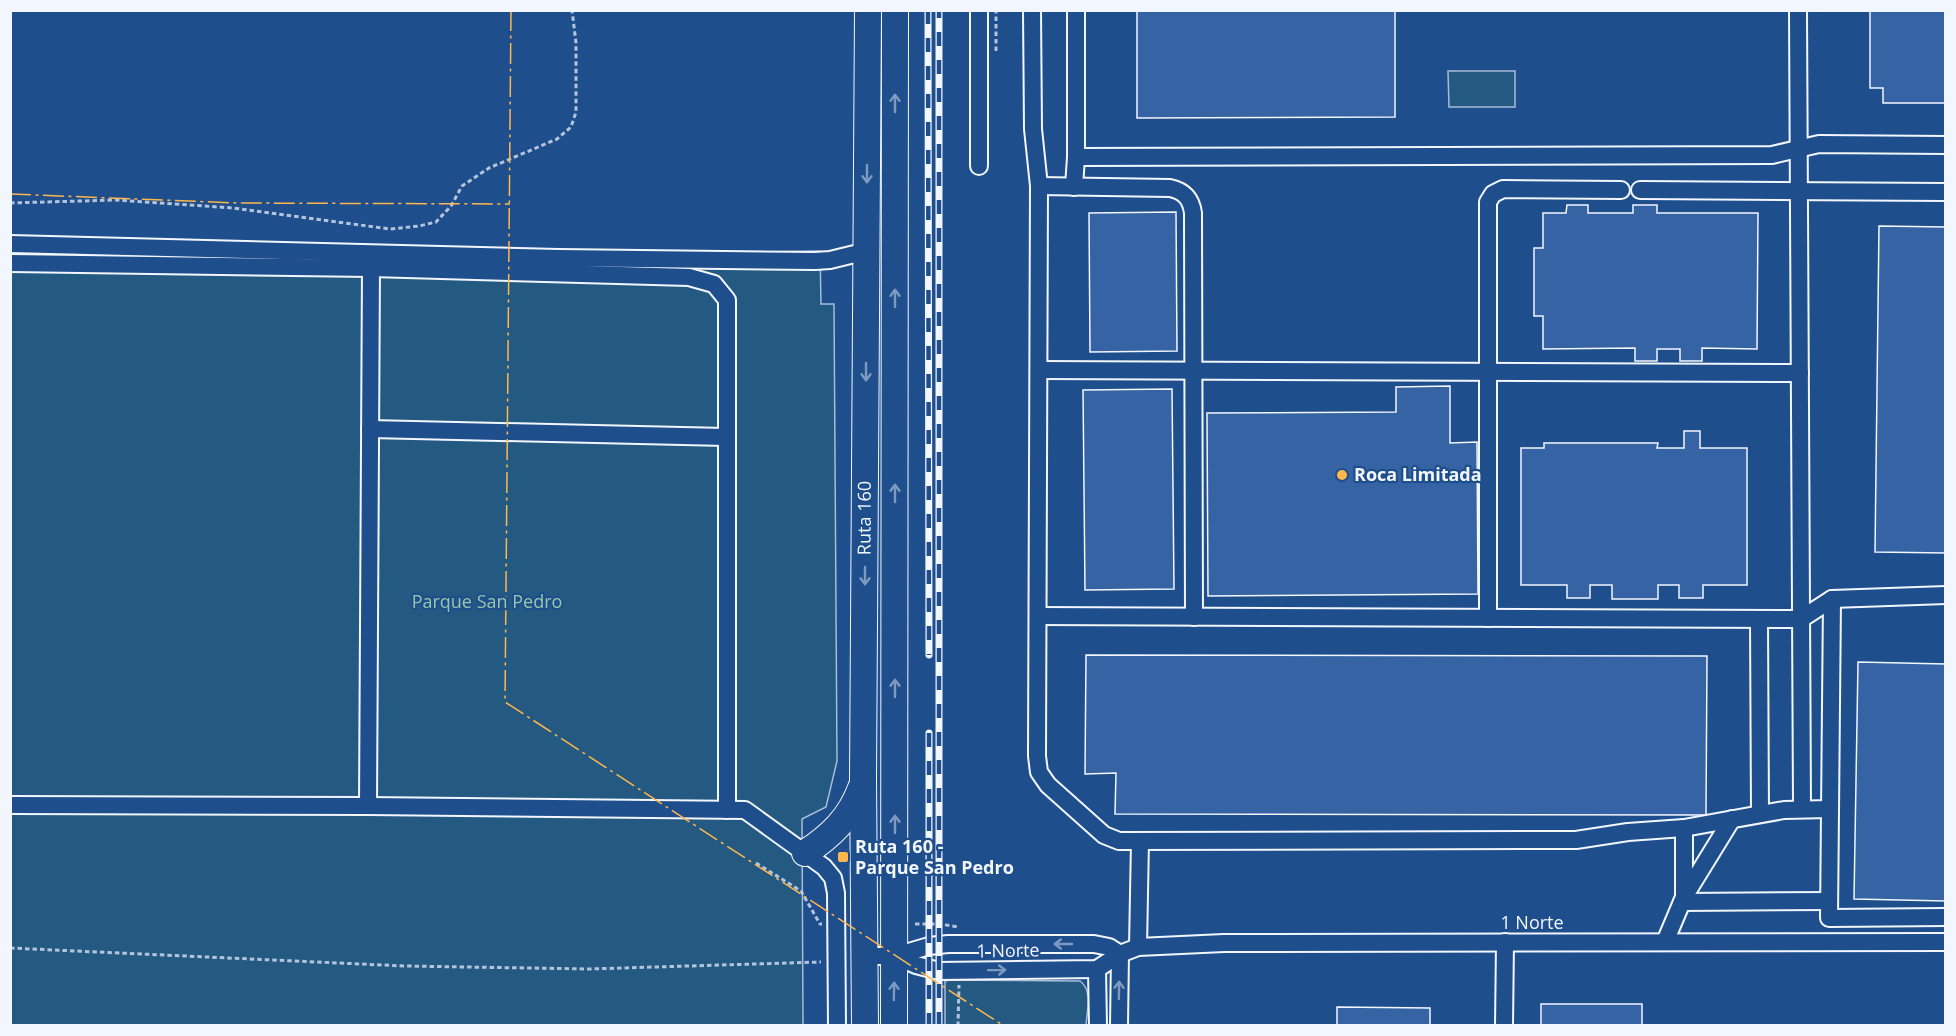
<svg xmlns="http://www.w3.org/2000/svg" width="1956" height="1036" viewBox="0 0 1956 1036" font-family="'Open Sans',sans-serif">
<rect width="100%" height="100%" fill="#1f4e8c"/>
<g fill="#245a82" stroke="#a8bbd7" stroke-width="1.5">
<polygon points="1448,71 1515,71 1515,107 1449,107"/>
<polygon points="11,246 604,255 820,251 821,304 834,304 837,761 826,807 802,819 803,1025 11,1026"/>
<path d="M950 980 1080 981C1093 990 1087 1011 1086 1025H945V981Z"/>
</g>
<g fill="#3563a3" stroke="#f2f6ff" stroke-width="1.5">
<polygon points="1137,10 1395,10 1395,117 1137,118"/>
<polygon points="1870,10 1946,10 1946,103 1883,103 1883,88 1870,88"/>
<polygon points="1567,205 1588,205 1588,213 1633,213 1633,205 1657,205 1657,213 1758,213 1757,349 1702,348 1702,361 1680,361 1680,349 1657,349 1657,361 1635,361 1635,348 1543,349 1543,316 1534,316 1534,248 1543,248 1543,213 1566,213"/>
<polygon points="1176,212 1177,351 1090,352 1089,213"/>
<polygon points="1879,226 1946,227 1946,553 1875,552"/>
<polygon points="1450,386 1450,443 1477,442 1478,594 1208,596 1207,413 1396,412 1396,387"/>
<polygon points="1172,389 1174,589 1085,590 1083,390"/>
<polygon points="1684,431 1700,431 1700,448 1747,448 1747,585 1703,585 1703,598 1679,598 1679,585 1658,585 1658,599 1612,599 1612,585 1590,585 1590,598 1567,598 1567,585 1521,585 1521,448 1544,448 1544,443 1658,443 1657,448 1684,448"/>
<polygon points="1086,655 1707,656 1706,815 1115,814 1116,773 1085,774"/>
<polygon points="1858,662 1946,664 1946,901 1854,899"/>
<rect x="1541" y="1004" width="101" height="22"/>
<polygon points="1337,1007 1430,1008 1430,1026 1337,1026"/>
</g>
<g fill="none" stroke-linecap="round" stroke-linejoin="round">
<g stroke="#f2f6ff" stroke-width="20">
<g id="minor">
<polyline points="979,10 979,166"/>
<polyline points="1032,10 1033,129 1039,186 1037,756 1039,772 1048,785 1104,835 1119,841 1576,840 1628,832 1684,828 1784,810 1830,809"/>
<polyline points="1798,10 1802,808"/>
<polyline points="1076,157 1772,155 1819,144 1946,145"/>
<path d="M1039 186 1170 188C1184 191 1191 198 1193 213L1194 617"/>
<polyline points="1074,187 1076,157 1076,10"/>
<polyline points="1640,190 1946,192"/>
<polyline points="10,244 559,258 815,261 830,260 867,251"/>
<polyline points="10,263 371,268 689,277 714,284 727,300 727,810"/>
<polyline points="1039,370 1800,373"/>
<polyline points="370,429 726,437"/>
<polyline points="1832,599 1829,918 1946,917"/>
<polyline points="1038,616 1801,619 1832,599 1946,595"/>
<polyline points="1488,618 1488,202 1493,194 1503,189 1621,190"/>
<polyline points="1759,619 1760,814"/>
<polyline points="10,805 368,806 745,810 824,867 833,878 836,893 837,1026"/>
<polyline points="368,806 371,268"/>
<polyline points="1684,896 1684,828"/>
<polyline points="1682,902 1829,901"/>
<polyline points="1665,942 1684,897 1732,819"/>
<polyline points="1138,947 1140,841"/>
<polyline points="864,956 895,956 929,946 948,944 1094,944 1109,947 1120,954"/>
<polyline points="895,956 916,965 939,971 1097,969 1120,954 1138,947 1224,943 1946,942"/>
<polyline points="1097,969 1098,1026"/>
<polyline points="1119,1026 1120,954"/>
<polyline points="1504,1026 1505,942"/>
</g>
</g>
<g stroke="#f2f6ff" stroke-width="28">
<g id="highway">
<path d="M805 853C831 836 850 818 861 788"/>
<path id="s1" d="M865 1026 863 779 868 10"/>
<polyline points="894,1026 895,10"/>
</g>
</g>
<g stroke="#b3c4dc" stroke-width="3" stroke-dasharray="4.5 3" stroke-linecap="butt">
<polyline points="996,51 996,10"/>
<polyline points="10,203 116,200 233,208 390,229 419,226 436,222 451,206 462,186 489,168 557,139 571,127 576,112 576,43 572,10"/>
<polyline points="756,863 801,891 820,924 822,924"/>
<polyline points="915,924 939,924 959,927"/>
<polyline points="10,948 404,966 589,969 821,962"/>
<polyline points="958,1026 959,985"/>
</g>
<use href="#minor" stroke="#1f4e8c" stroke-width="16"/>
<use href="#highway" stroke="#1f4e8c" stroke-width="26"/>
<g stroke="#f2f6ff" stroke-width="7">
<g id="rail">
<polyline points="928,10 929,655"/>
<polyline points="929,733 929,1026"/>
<polyline points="939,1026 939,10"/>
</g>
</g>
<use href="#rail" stroke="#1f4e8c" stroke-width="4.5" stroke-dasharray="14" stroke-linecap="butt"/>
<g stroke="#ffb74d" stroke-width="1.5" stroke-dasharray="21 4.5 3 4.5" stroke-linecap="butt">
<polyline points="511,10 505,702 1004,1026"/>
<polyline points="10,194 237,203 510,204"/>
</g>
</g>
<defs><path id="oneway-shaft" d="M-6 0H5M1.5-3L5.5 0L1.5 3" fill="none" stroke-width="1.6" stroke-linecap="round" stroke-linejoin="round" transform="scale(1.5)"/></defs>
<g stroke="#7e9ac0">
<use href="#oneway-shaft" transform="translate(895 103) rotate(-90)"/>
<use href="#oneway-shaft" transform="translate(867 174) rotate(90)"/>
<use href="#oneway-shaft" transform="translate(895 298) rotate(-90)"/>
<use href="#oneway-shaft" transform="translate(866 372) rotate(90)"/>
<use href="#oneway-shaft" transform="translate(895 493) rotate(-90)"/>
<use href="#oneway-shaft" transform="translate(865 576) rotate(90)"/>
<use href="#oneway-shaft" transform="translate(895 688) rotate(-90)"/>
<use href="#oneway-shaft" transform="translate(895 824) rotate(-90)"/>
<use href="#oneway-shaft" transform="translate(1063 944) rotate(180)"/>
<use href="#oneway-shaft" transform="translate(997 970) rotate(-1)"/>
<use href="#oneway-shaft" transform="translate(1119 990) rotate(-89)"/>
<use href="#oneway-shaft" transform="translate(894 991) rotate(-89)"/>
</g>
<g fill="#ffb74d" stroke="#1f4e8c" stroke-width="2">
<circle cx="1342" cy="475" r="6"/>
<rect x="837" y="851" width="12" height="12" rx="3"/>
</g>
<g text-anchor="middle" stroke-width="4.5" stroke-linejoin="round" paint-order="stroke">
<g font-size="18" font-weight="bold" fill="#f2f6ff" stroke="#1f4e8c" text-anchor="start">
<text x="1354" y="481">Roca Limitada</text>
<text x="855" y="853">Ruta 160 -<tspan x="855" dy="21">Parque San Pedro</tspan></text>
</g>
<g font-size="18" fill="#f2f6ff" stroke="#1f4e8c">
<text dy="6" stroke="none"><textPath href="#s1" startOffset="508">Ruta 160</textPath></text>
<text x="1532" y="929">1 Norte</text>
<text transform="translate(1008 951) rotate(-1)" y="6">1 Norte</text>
</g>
<g font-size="18" fill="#97c8a6" stroke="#1f4e8c">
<text x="487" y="608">Parque San Pedro</text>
</g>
</g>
<rect width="1956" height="1036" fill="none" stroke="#f2f6ff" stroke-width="24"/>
</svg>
